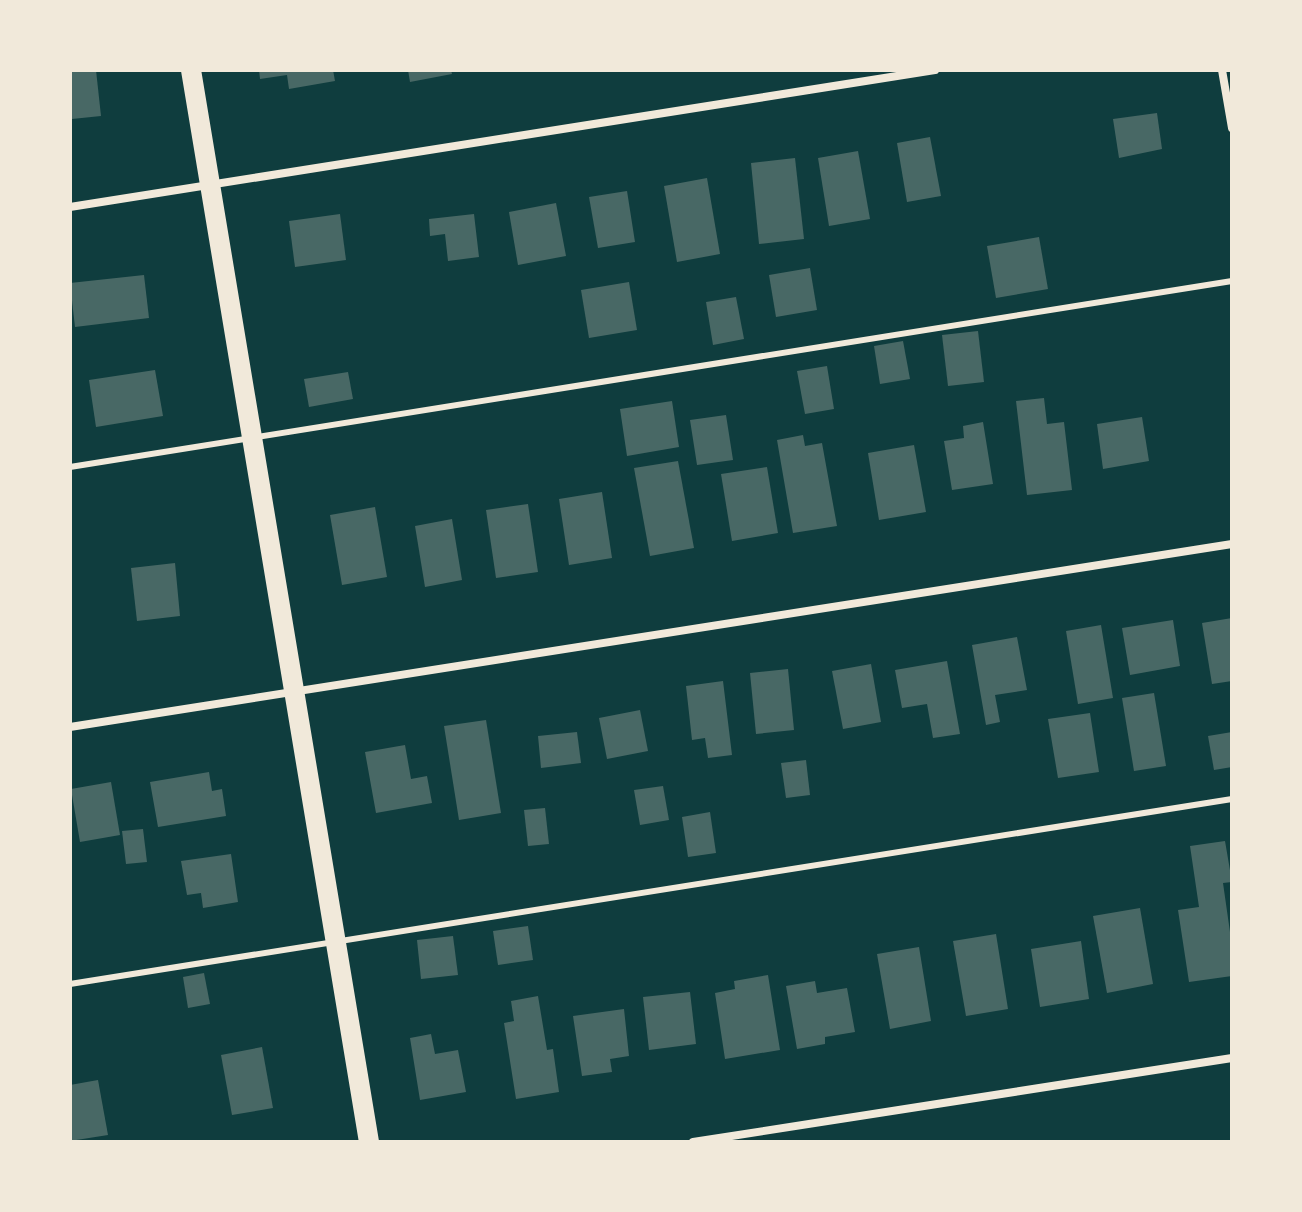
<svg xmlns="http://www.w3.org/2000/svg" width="1302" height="1212" viewBox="0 0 1302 1212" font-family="'Nunito Sans',sans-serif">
<rect width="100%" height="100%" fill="#0f3d3e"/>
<g fill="#486865">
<polygon points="70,70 96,70 101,116 72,119"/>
<polygon points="259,70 333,70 335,81 289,89 287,75 260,79"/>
<polygon points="408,70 451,70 452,74 410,82"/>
<polygon points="1157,113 1162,149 1119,158 1113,119"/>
<polygon points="930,137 941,196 907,202 897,143"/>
<polygon points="858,151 870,219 829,226 818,158"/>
<polygon points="795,158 804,239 759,244 751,163"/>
<polygon points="707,178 720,254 677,262 664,186"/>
<polygon points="627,191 635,242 598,248 589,197"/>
<polygon points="556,203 566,256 518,265 509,212"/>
<polygon points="340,214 346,260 295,267 289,221"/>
<polygon points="474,214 479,257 448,261 445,234 430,236 429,219"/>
<polygon points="1039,237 1048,289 996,298 987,246"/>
<polygon points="810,268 817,310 776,317 769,275"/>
<polygon points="144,275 149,318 75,327 70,283"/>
<polygon points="629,282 637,330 589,338 581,290"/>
<polygon points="736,297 744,339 713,345 706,302"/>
<polygon points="978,331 984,382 948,386 942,335"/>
<polygon points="903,341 910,379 880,384 874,346"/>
<polygon points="827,366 834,409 805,414 797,371"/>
<polygon points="155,370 163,416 96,427 89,380"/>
<polygon points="348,372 353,399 309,407 304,379"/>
<polygon points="1044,398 1047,424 1064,422 1072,490 1027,495 1016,401"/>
<polygon points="672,401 679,447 627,456 620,409"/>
<polygon points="726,415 733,460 697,465 690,420"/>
<polygon points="1142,417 1149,461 1103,469 1097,424"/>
<polygon points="983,422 993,484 952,490 944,441 964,438 963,426"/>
<polygon points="803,435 805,446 822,443 837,526 793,533 777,440"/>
<polygon points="914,445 926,512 879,520 868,453"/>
<polygon points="678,461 694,548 650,556 634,468"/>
<polygon points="767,467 778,533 732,541 721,474"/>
<polygon points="602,492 612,558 569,565 559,499"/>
<polygon points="528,504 538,572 496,578 486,510"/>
<polygon points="375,507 387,577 342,585 330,515"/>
<polygon points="452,519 462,580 425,587 415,526"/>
<polygon points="175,563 180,616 137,621 131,568"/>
<polygon points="1232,618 1232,681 1212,684 1202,623"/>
<polygon points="1173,620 1180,666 1130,675 1122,628"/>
<polygon points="1101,625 1113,698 1078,704 1066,631"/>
<polygon points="1017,637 1027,690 995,695 1000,722 986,725 972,645"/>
<polygon points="947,661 960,734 933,738 927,704 902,708 895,670"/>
<polygon points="871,664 881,722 843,729 832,671"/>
<polygon points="788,669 794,730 756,734 750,673"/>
<polygon points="723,681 732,755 708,758 705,738 692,740 686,686"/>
<polygon points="1154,693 1166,766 1134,771 1122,698"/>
<polygon points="640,710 648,751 607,759 599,718"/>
<polygon points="1090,713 1099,772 1058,778 1048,719"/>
<polygon points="486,720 501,813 459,820 444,726"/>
<polygon points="577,732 581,763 541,768 538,736"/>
<polygon points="1232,732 1232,767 1214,770 1208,736"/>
<polygon points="405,745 411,779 427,776 432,803 376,813 365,752"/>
<polygon points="806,760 810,795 786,798 781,763"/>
<polygon points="209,772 212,791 222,789 226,816 158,827 150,782"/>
<polygon points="111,782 120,835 80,842 71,789"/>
<polygon points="663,786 669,820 640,825 634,790"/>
<polygon points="545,808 549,844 528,846 524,810"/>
<polygon points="710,812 716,853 688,857 682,817"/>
<polygon points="143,829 147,862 126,864 122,831"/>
<polygon points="1225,841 1232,882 1223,883 1232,946 1232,976 1189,982 1178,910 1199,907 1190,846"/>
<polygon points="231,854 238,902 203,908 201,893 187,895 181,861"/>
<polygon points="1140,908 1153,984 1107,993 1093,916"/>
<polygon points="528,926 533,960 498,965 493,931"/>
<polygon points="996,934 1008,1009 966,1016 953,941"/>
<polygon points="453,936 458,975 421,979 417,940"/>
<polygon points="1081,941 1089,999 1040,1007 1031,949"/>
<polygon points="919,947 931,1021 890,1029 877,954"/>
<polygon points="204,973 210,1004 188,1008 183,977"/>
<polygon points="768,975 780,1050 725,1059 715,993 735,989 734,981"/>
<polygon points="815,981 817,993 847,988 855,1032 825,1037 825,1044 797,1049 786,986"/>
<polygon points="690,992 696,1044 649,1050 643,997"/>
<polygon points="538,996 547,1050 553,1049 559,1092 516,1099 504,1023 514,1021 511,1001"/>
<polygon points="624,1009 629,1056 610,1059 612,1072 582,1076 573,1016"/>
<polygon points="431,1034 435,1054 458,1050 466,1092 420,1100 410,1038"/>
<polygon points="262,1047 273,1108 232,1115 221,1055"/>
<polygon points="98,1080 108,1135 70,1141 70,1085"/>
</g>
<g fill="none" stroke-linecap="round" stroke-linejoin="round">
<g stroke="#f1e9da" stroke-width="6">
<polyline points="70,467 1232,281"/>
<polyline points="70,984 1232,799"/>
</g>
<g stroke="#f1e9da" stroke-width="8">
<polyline points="1222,70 1232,128"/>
<polyline points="70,207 935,70"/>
<polyline points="70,727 1232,544"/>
<polyline points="693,1142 1232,1058"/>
</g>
<polyline stroke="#f1e9da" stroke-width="20" points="191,70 369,1142"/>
</g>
<rect width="1302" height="1212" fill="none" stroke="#f1e9da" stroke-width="144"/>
</svg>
